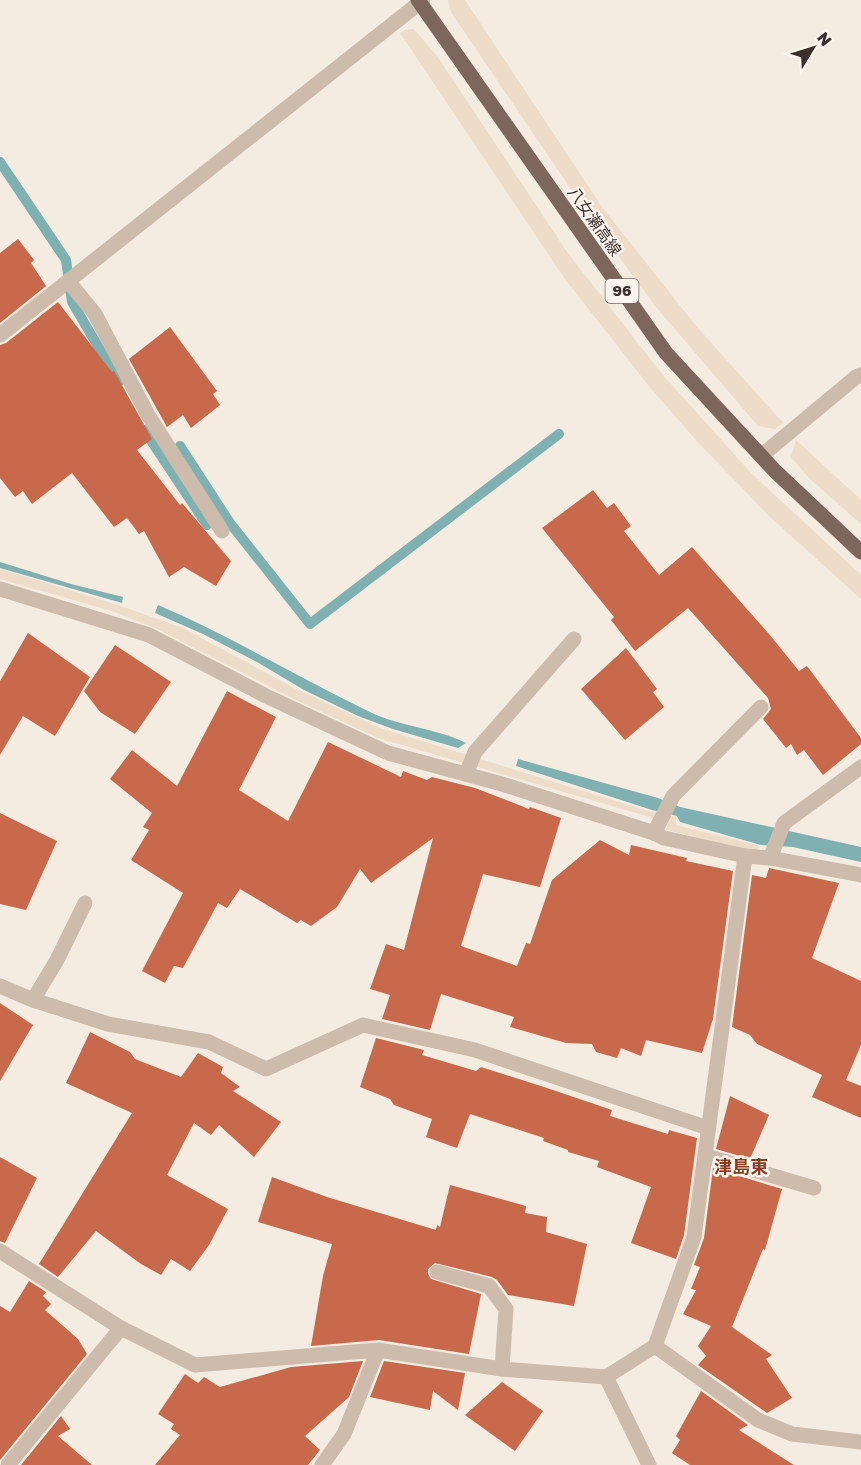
<svg xmlns="http://www.w3.org/2000/svg" width="861" height="1465" viewBox="0 0 861 1465" font-family="'Golos Text','Noto Sans JP',sans-serif">
<rect width="100%" height="100%" fill="#f4ebe1"/>
<g fill="#ecdcc8">
<polygon points="448,0 465,0 602,207 696,326 783,423 775,429 758,426 656,307 587,213 451,12"/>
<polygon points="414,29 437,56 567,252 662,374 752,474 861,575 861,599 769,516 695,439 648,385 565,279 400,33 405,30"/>
<polygon points="796,440 861,500 861,524 809,478 791,457"/>
<polygon points="0,569 118,605 183,628 294,688 380,728 648,811 676,817 676,825 760,846 754,852 666,830 667,822 660,820 378,738 290,697 157,629 112,611 0,579"/>
</g>
<g fill="#7fb0b2">
<polygon points="0,562 71,584 123,597 122,603 0,568"/>
<path d="M158 605C231 636 299 678 370 712 401 727 436 728 466 743L458 748 393 729 358 716 304 690 257 662 203 634 155 613Z"/>
<polygon points="518,759 658,798 680,807 861,847 861,862 793,847 761,845 680,822 677,816 652,810 516,766"/>
</g>
<g fill="none" stroke-linecap="round" stroke-linejoin="round">
<g stroke="#7fb0b2" stroke-width="10">
<polyline points="0,162 66,260 72,302 119,382"/>
<polyline points="144,430 207,525"/>
<polyline points="180,446 230,523 310,624 559,434"/>
</g>
</g>
<g fill="#c8694b">
<polygon points="18,239 34,260 31,263 46,286 0,323 0,253"/>
<polygon points="58,302 112,372 114,371 152,439 137,450 180,505 182,503 231,561 216,586 184,567 169,577 144,531 139,534 127,518 114,527 72,473 32,504 23,491 15,497 0,478 0,345 6,343"/>
<polygon points="170,327 217,391 213,394 220,405 191,428 183,415 167,427 129,359"/>
<polygon points="593,490 607,508 614,503 631,526 624,531 659,575 692,547 769,634 799,671 807,666 861,738 861,744 823,775 804,750 797,755 791,744 786,748 763,719 771,709 768,698 688,608 635,651 611,620 614,617 542,528"/>
<polygon points="28,633 90,677 55,736 23,716 0,755 0,681"/>
<polygon points="115,645 171,682 135,734 100,712 84,691"/>
<polygon points="626,648 657,689 653,692 664,707 625,740 581,689"/>
<polygon points="227,691 276,717 239,790 288,821 328,742 401,777 403,771 427,780 432,777 475,788 529,809 530,807 561,818 540,887 483,874 461,946 517,966 526,943 530,944 552,880 600,840 629,855 631,845 687,858 686,861 733,871 713,1019 702,1053 646,1040 641,1056 621,1048 617,1058 596,1052 592,1044 566,1043 510,1027 514,1017 441,994 430,1030 382,1019 390,995 370,989 386,944 404,950 433,838 371,883 360,869 337,907 311,926 301,920 297,923 240,889 227,908 218,903 183,968 174,966 165,983 142,971 183,893 131,860 149,830 143,827 152,813 110,779 132,750 177,786"/>
<polygon points="0,813 57,841 26,910 0,904"/>
<polygon points="769,868 839,883 812,958 861,981 861,1045 846,1080 861,1086 861,1118 812,1097 822,1075 757,1044 750,1035 732,1027 752,875 766,878"/>
<polygon points="0,1003 33,1025 0,1081"/>
<polygon points="90,1032 130,1052 135,1059 181,1077 198,1053 223,1067 221,1073 240,1087 233,1091 281,1122 254,1157 219,1125 211,1135 194,1123 167,1175 228,1209 209,1245 190,1271 171,1259 161,1275 141,1264 96,1231 58,1277 39,1264 132,1113 66,1083"/>
<polygon points="376,1038 424,1050 422,1055 476,1071 481,1067 547,1088 612,1110 610,1116 668,1134 669,1130 697,1138 684,1235 676,1259 631,1243 651,1187 597,1167 599,1161 568,1152 568,1150 543,1141 544,1138 470,1114 457,1148 426,1137 432,1119 394,1105 390,1099 360,1087"/>
<polygon points="730,1096 769,1115 750,1159 716,1149"/>
<polygon points="0,1157 37,1178 5,1243 0,1241"/>
<polygon points="713,1168 782,1189 765,1250 763,1249 732,1327 772,1355 766,1359 792,1398 767,1413 698,1365 706,1356 698,1346 711,1326 683,1314 696,1290 691,1289 700,1267 694,1265 704,1238"/>
<polygon points="272,1177 327,1197 436,1230 437,1225 440,1227 450,1185 526,1206 525,1213 547,1217 546,1232 587,1244 574,1306 508,1295 497,1280 492,1277 435,1263 428,1269 428,1274 431,1279 481,1294 469,1354 379,1340 311,1346 323,1276 332,1244 258,1222"/>
<polygon points="29,1281 46,1292 43,1296 51,1304 45,1310 78,1339 87,1354 0,1460 0,1306 10,1312"/>
<polygon points="363,1361 349,1397 305,1436 320,1450 308,1465 155,1465 180,1435 171,1429 174,1424 158,1414 185,1374 198,1383 204,1377 220,1387 291,1367"/>
<polygon points="384,1361 465,1373 458,1410 433,1391 430,1410 370,1397"/>
<polygon points="502,1382 543,1411 515,1451 465,1415"/>
<polygon points="701,1391 748,1425 739,1430 794,1465 690,1465 672,1453 680,1440 676,1436"/>
<polygon points="61,1416 70,1429 58,1436 92,1465 21,1465"/>
</g>
<g fill="none" stroke-linecap="round" stroke-linejoin="round">
<g stroke="#cdbbac" stroke-width="15">
<polyline points="68,281 95,314 148,415 222,531"/>
<polyline points="0,335 423,0"/>
<polyline points="761,456 856,377 861,375"/>
<polyline points="0,589 149,635 266,696 388,753 502,784 654,833 664,838 745,856 770,858 861,875"/>
<polyline points="466,774 475,752 574,639"/>
<polyline points="654,833 673,796 761,707"/>
<polyline points="770,858 784,823 861,767"/>
<polyline points="0,986 33,1000 108,1024 209,1042 266,1069 363,1025 475,1050 708,1128"/>
<polyline points="33,1000 57,960 85,903"/>
<polyline points="706,1156 814,1188"/>
<polyline points="0,1251 121,1328 195,1365 378,1350 502,1369 606,1377 655,1346 694,1237 745,856"/>
<polyline points="437,1272 489,1286 506,1309 502,1369"/>
<polyline points="655,1346 758,1420 792,1434 861,1442"/>
<polyline points="606,1377 649,1465"/>
<polyline points="8,1465 121,1328"/>
<polyline points="322,1465 344,1434 378,1350"/>
</g>
<polyline stroke="#7d675c" stroke-width="15" points="418,0 666,353 775,471 861,552"/>
</g>
<g text-anchor="middle" stroke-width="5" stroke-linejoin="round" paint-order="stroke">
<rect fill="#fbf5ee" stroke="#756b66" stroke-width="1.5" x="605.5" y="279" width="33" height="24" rx="4.5"/>
<g font-size="15" font-weight="bold" fill="#3b302b">
<text x="622" y="296">96</text>
</g>
<g font-size="16" fill="#3b302b" stroke="#fbf5ee">
<text transform="translate(595 221) rotate(55)" y="6">八女瀬高線</text>
</g>
<g font-size="18" font-weight="bold" fill="#8c3b22" stroke="#fbf5ee">
<text x="741" y="1173">津島東</text>
</g>
</g>
<g transform="translate(813 48) rotate(52)" stroke="#fbf5ee" stroke-width="4.5" paint-order="stroke">
<path d="M0-4.5L10 22L0 15L-10 22Z" fill="#3b302b"/>
<text y="-9" font-size="16" font-weight="bold" text-anchor="middle" fill="#3b302b">N</text>
</g>
</svg>
